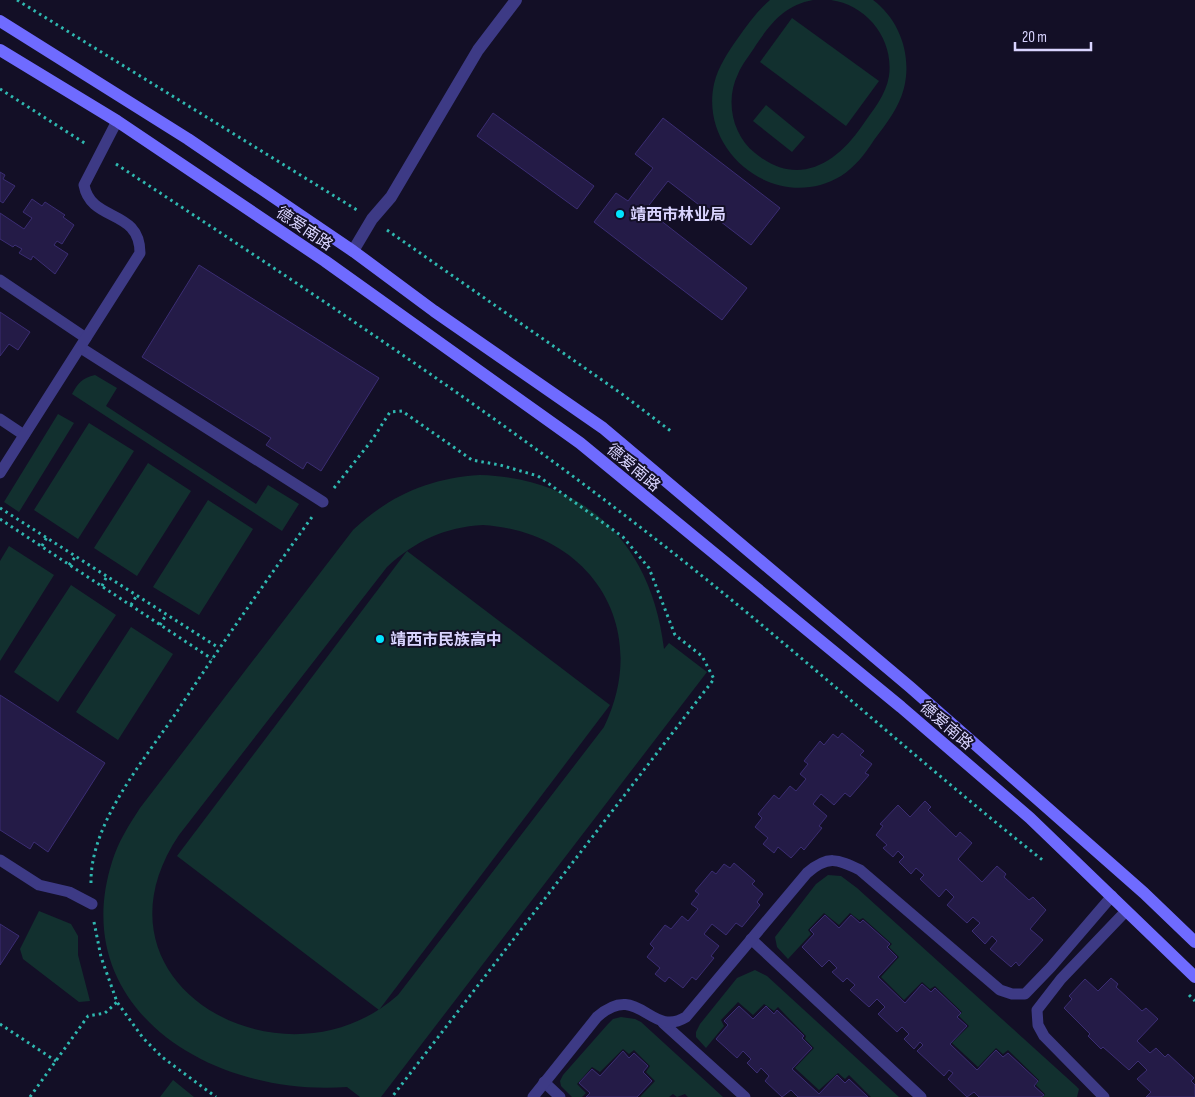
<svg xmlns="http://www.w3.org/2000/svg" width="1195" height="1097" viewBox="0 0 1195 1097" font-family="'Sofia Sans Condensed','Noto Sans SC',sans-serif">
<rect width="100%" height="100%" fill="#130f26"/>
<g fill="#12302f" fill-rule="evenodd">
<path d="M770 0H813C785 5 771 23 756 45 750 55 742 64 738 74 725 100 732 135 755 153 797 188 836 164 862 126 873 110 886 95 889 76 894 39 867 5 831 0H873C900 20 912 56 904 88 899 108 886 124 874 140 865 154 855 167 841 176 778 214 699 154 714 84 718 67 728 52 738 38 748 24 757 11 770 0Z"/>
<polygon points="792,18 879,81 846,126 760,62"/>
<polygon points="766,105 805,137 792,152 753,121"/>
<path d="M95 375 117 388 106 406 256 504 268 485 299 504 282 531 72 394C78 383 82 378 95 375Z"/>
<polygon points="58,414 74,423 19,512 4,502"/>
<polygon points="89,423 134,451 78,539 34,510"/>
<polygon points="148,463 191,491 137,576 94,548"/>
<path d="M480 475C586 478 652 545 664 649L669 643 707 672 381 1097H360L347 1087C206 1097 67 1005 112 862 118 842 129 825 140 808L353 530C389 496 429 478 480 475ZM483 525C591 532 652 628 604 727L398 995C284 1097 79 984 179 835L387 567C415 541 445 527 483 525Z"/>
<polygon points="208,500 253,529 199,615 153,587"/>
<polygon points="9,546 54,575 0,661 0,561"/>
<polygon points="407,551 610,705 379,1010 177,856"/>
<polygon points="71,585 116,615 58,702 14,672"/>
<polygon points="131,627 173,654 118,740 76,712"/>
<polygon points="828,875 841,876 857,888 1076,1086 1079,1089 1077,1097 1043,1097 1045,1094 1036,1085 1039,1080 1008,1050 1003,1054 996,1048 978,1067 952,1043 969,1026 959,1016 962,1012 935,986 930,989 922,982 904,1000 881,977 899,957 889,947 892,944 863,918 859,920 850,913 839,925 824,913 808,930 811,934 788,959 777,947 775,937 816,884"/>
<polygon points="39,911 71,924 78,936 78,955 90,1001 79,1002 23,959 20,949"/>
<polygon points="755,970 767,976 899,1097 871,1097 849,1075 845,1079 838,1073 819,1090 795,1068 814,1048 805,1039 806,1036 778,1007 774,1011 764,1004 753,1015 738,1002 721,1020 724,1026 706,1048 696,1037 696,1032 700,1024 737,978"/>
<polygon points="621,1017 635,1019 641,1022 723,1097 688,1097 685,1094 677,1097 673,1094 669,1097 640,1097 655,1081 646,1072 650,1066 634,1050 629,1054 623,1049 600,1072 592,1067 577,1084 586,1093 582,1097 572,1097 561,1086 560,1081 563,1075 608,1024 613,1019"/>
<polygon points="173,1080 194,1097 160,1097"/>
</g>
<g fill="#241b47" stroke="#3b2d73">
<polygon points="493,113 594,186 577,209 477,136"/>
<polygon points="663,118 780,208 751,245 668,181 646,209 747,288 722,320 594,222 616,193 628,201 653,168 635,154"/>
<polygon points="0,172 5,175 3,179 15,186 3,203 0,201"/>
<polygon points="32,199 42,206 45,202 65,215 63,217 74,225 62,244 57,241 54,245 68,254 55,274 33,256 31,260 19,253 22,249 15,245 13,247 0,239 0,213 24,229 32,218 23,212"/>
<polygon points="199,265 379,378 321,471 307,462 303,469 266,445 271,438 142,357"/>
<polygon points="0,312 30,332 18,350 9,344 0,356"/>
<polygon points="0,695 105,763 48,852 34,842 30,849 0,830"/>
<polygon points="842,733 864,751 860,755 872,764 865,773 869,775 850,797 845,793 834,805 821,794 813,804 827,816 819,826 822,828 804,850 801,847 791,858 778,847 774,853 763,844 768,838 755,827 762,818 758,814 774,795 779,799 790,786 796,791 806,779 800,774 808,764 804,761 820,741 824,745 833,734 838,738"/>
<polygon points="925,801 931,807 928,810 956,837 960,832 972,843 958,859 982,882 997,866 1006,874 1004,877 1029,900 1033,897 1046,910 1030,929 1043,940 1019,966 1016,962 1011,967 990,949 997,941 992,936 985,944 972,931 980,923 973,917 967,923 947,905 954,897 946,889 939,897 920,879 924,875 916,868 911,874 899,862 904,857 898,851 893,857 883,848 887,845 876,835 883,826 880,824 898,805 910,817"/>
<polygon points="734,863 755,881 752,884 763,894 757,902 760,905 742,927 736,923 726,935 712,924 704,934 719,946 711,956 714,958 696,980 692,977 683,988 669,977 665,982 655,974 660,968 647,957 654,948 650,944 665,925 671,929 682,916 688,921 698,909 691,904 699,894 695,891 712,871 716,874 724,864 730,868"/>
<polygon points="825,915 839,928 851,915 860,923 863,920 890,944 887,947 897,957 878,977 905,1003 922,984 931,992 935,988 961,1013 957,1017 967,1026 950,1044 977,1070 996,1050 1003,1057 1008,1053 1038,1081 1034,1086 1044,1095 1041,1097 979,1097 974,1092 967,1097 948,1079 953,1073 949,1070 944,1076 917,1051 923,1045 920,1042 914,1049 904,1039 909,1034 902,1027 897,1032 878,1014 885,1007 877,999 869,1007 850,990 855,985 847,978 843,982 832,972 837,968 829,960 822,967 802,947 814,934 810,930"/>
<polygon points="0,924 19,936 0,965"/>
<polygon points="1111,978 1118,984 1116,987 1142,1011 1146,1008 1158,1019 1137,1041 1150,1053 1156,1048 1165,1057 1168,1054 1194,1078 1191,1081 1195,1085 1195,1097 1146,1097 1151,1092 1137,1079 1147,1070 1138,1061 1129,1070 1103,1047 1101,1049 1088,1036 1090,1034 1064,1008 1072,999 1069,996 1085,979 1098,991"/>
<polygon points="739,1006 753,1019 766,1006 774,1014 777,1010 804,1036 802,1038 812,1048 792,1069 819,1094 837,1075 845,1083 849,1079 868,1097 798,1097 791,1090 782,1097 765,1081 769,1076 761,1068 757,1073 747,1063 751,1059 743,1051 737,1058 716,1039 728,1025 724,1021"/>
<polygon points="623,1051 629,1058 634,1053 648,1066 643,1072 652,1081 637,1097 586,1097 590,1093 579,1083 592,1069 600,1076"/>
</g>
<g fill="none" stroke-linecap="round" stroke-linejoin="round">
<g stroke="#2fb8b0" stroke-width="3" stroke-dasharray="2.5 4" stroke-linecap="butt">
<polyline points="17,0 357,210"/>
<polyline points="0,89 86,144"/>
<path d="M116 164C297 283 478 401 649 534 785 639 911 756 1045 862"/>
<polyline points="387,230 622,394 672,432"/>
<polyline points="334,488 372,440 390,412 402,411 472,460 500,465 538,476 623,537 649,568 675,635 702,656 714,679 392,1097"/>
<polyline points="0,508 219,648"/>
<polyline points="0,519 212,659"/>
<polyline points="42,546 47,537"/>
<polyline points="69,565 76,556"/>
<polyline points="102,586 107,576"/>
<polyline points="131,605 137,595"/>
<polyline points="160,625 166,615"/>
<path d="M91 883C90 822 146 758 178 710 221 645 266 581 312 517"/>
<polyline points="94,922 101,957 117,1002 143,1038 162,1057 216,1097"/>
<polyline points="1189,995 1195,1001"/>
<polyline points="0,1024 56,1061"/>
<polyline points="30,1097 88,1016 105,1013 117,1002"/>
</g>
<g stroke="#3d3a85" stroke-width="11">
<polyline points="0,280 86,338"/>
<polyline points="81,348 323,502"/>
<polyline points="0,419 24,435"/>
<path d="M0 473 140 253C140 208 91 223 84 185L117 121"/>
<polyline points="0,860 39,885 69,892 92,904"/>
<polyline points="751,939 921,1097"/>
<polyline points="663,1023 745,1097"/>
<polyline points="544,1082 560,1097"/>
<path d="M533 1097 597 1017C639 980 650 1039 686 1017L807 873C828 855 837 859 860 870L1000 990 1012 994H1025L1051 967 1112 896"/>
<polyline points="1104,1097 1044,1036 1038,1025 1037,1010 1061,979 1126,911"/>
</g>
<polyline stroke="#3d3a85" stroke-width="12" points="353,251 372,219 391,197 478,50 516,0"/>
<g stroke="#6f6bff" stroke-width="12">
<polyline points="0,21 188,139 353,251 434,311 603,428 910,687 1144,893 1195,942"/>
<polyline points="0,50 117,121 325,261 580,443 901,707 1030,818 1195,977"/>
</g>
</g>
<g fill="#00e5ff" stroke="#130f26" stroke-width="2">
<circle cx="620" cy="214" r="5"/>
<circle cx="380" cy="639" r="5"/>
</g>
<g text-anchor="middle" stroke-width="4" stroke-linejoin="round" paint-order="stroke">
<g font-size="16" font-weight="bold" fill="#d9d4ff" stroke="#130f26" text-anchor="start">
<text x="630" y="220">靖西市林业局</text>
<text x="390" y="645">靖西市民族高中</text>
</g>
<g font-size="16" fill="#d9d4ff" stroke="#130f26">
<text transform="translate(305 228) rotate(34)" y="6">德爱南路</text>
<text transform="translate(634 467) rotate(40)" y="6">德爱南路</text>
<text transform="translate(947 725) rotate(41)" y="6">德爱南路</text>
</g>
</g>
<path d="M1015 42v8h76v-8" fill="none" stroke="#d9d4ff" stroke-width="2.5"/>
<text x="1022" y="42" font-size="15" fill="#d9d4ff" stroke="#130f26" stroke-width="4" paint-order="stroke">20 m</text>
</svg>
